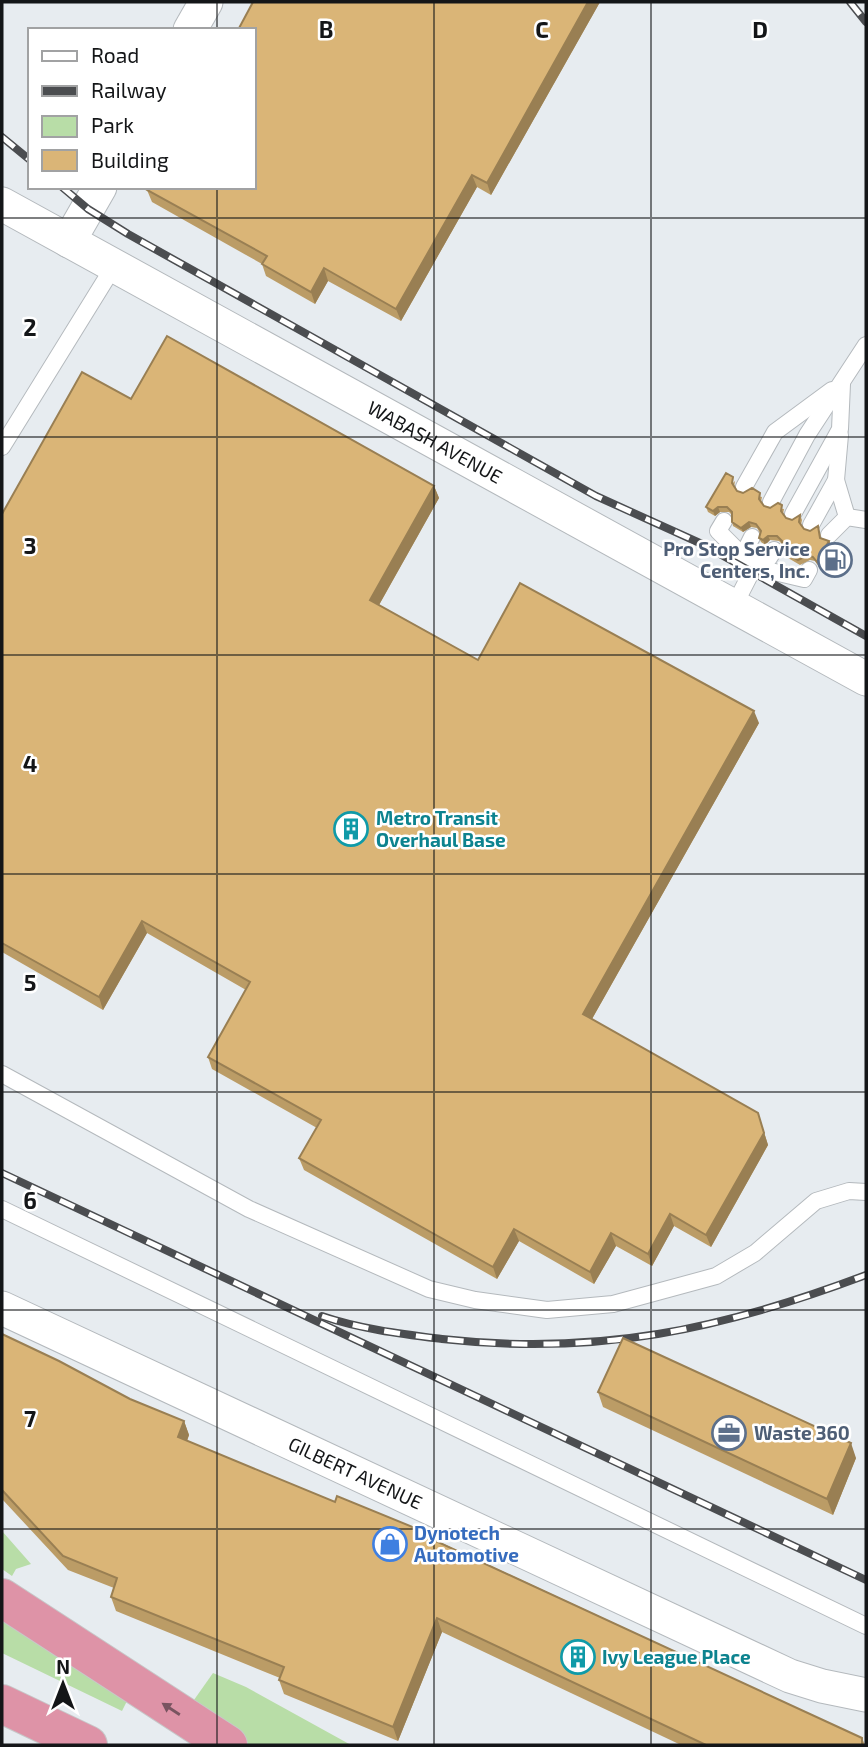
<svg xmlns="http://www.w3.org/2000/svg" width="868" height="1747" viewBox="0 0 868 1747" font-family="'Exo 2',sans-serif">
<rect width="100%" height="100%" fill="#e7ecf0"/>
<g fill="#b8dda7">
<polygon points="2,1531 31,1564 16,1569 12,1576 2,1569"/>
<polygon points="2,1620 127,1701 122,1711 2,1653"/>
<polygon points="213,1673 246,1687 351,1745 244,1745 189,1707"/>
</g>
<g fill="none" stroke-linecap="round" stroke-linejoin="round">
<g stroke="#b4b9bd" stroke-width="18">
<g id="lane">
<polyline points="2,447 114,266"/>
<polyline points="836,480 847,517"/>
<polyline points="744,487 775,432 832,390"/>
<polyline points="771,502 807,435 866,345"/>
<polyline points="793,514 840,429 842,384"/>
<polyline points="724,521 718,531 754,567 804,579 809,570"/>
<polyline points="811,525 836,480 840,435"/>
<polyline points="829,535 847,517 866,520"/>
<polyline points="752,537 746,549 753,565"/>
<polyline points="734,606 754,567 769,558 774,550"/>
<polyline points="2,1074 249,1209 429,1289 475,1300 547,1310 613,1304 716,1276 755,1253 816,1201 849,1191 866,1192"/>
<polyline points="2,1209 866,1626"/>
</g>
</g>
<g stroke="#b4b9bd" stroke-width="35">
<g id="street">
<polyline points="190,30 206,2"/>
<path id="s1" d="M2 204 866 679"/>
<polyline points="69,241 100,187"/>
<path id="s2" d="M2 1308 790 1676 822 1686 866 1695"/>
</g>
</g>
<g stroke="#c7c7c8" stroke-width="40">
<g id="highway">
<polyline points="2,1598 228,1745"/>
<polyline points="2,1704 88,1745"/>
</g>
</g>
<use href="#lane" stroke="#fff" stroke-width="16"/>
<use href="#street" stroke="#fff" stroke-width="33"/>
<use href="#highway" stroke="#de93a7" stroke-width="38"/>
<g stroke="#4b4d50" stroke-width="8">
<g id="rail">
<polyline points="850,2 866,22"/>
<polyline points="2,137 30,160"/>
<polyline points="62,187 88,209 128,234 596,496 702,544 866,636"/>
<polyline points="2,1173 866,1580"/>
<path d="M322 1316C360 1329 402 1334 442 1339 598 1356 720 1330 866 1275"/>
</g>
</g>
<use href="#rail" stroke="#fff" stroke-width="5" stroke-dasharray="16" stroke-linecap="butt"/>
</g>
<g fill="#bb9c66">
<polygon points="600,2 491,195 477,187 401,321 328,281 315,304 266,276 262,264 152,202 147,190"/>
<polygon points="131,399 434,486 439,498 379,605 478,660 759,723 592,1019 758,1113 768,1145 711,1247 674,1226 652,1266 616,1246 594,1284 519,1241 497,1279 304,1170 299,1158 317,1128 212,1069 208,1057 246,990 147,933 103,1010 2,952 2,514"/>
<polygon points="735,481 734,487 737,491 762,497 761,502 764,506 784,509 783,514 786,518 792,520 800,515 802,520 801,525 804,529 810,531 818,526 821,538 829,541 831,545 819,567 815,561 810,560 800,565 783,555 782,551 782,544 779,541 770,540 765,545 761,542 759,538 760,533 757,528 751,527 743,532 733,526 732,522 732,515 729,512 720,512 715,516 708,512 706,507"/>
<polygon points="2,1334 130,1399 184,1421 189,1435 187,1441 335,1502 416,1531 862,1738 865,1745 681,1745 442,1632 398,1741 284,1694 279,1680 280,1678 116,1611 111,1597 114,1588 68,1570 2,1499"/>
<polygon points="598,1392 856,1458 833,1515 603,1407"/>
</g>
<g fill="#997f53">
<polygon points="588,2 600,2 491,195 487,183"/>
<polygon points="472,175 477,187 401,321 396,309"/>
<polygon points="324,268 328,281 315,304 311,292"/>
<polygon points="434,486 439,498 375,612 370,600"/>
<polygon points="718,507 720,512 715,516 713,511"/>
<polygon points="749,522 751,527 743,532 741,528"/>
<polygon points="768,536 770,540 765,545 763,540"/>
<polygon points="829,541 831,545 819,567 817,562"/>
<polygon points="754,711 759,723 588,1026 583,1014"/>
<polygon points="142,921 147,933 103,1010 99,997"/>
<polygon points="758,1113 768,1145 711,1247 706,1235"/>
<polygon points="670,1214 674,1226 652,1266 648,1254"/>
<polygon points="514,1229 519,1241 497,1279 493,1267"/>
<polygon points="611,1233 616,1246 594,1284 590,1272"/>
<polygon points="184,1421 189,1435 183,1451 178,1437"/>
<polygon points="851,1443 856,1458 833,1515 827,1499"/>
<polygon points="437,1618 442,1632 398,1741 393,1727"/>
</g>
<g fill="#dab577" stroke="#997f53" stroke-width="2">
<polygon points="253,2 588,2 487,183 472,175 396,309 324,268 311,292 262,264 267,256 147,190 149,187 254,187 254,30 238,30"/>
<polygon points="167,336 434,486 370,600 478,660 520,583 754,711 583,1014 758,1113 764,1133 706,1235 670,1214 648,1254 611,1233 590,1272 514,1229 493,1267 299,1158 321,1120 208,1057 250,982 142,921 99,997 2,943 2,514 82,372 131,399"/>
<polygon points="726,473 733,477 732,483 737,491 743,493 752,488 760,493 759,499 764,506 770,508 778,503 782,505 781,511 786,518 792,520 800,515 799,522 804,529 810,531 818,526 820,538 829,541 817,562 813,557 808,555 798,560 782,551 782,541 777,536 768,536 763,540 759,538 761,531 756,524 749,522 741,528 732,522 732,512 727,507 718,507 713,511 706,507"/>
<polygon points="2,1334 59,1361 130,1399 184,1421 178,1437 335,1502 337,1496 415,1528 414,1531 862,1738 862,1745 706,1745 437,1618 393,1727 279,1680 284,1667 111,1597 117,1578 63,1556 2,1490"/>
<polygon points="623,1338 851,1443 827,1499 598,1392"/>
</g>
<defs><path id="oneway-solid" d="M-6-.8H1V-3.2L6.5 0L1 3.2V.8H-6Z" transform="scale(1.75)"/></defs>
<use fill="#795460" href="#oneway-solid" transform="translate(171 1709) rotate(-147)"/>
<path fill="none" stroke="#141618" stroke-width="2" stroke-opacity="0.55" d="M217 2V30M434 2V1745M651 2V1745M217 187V1745M2 218H866M2 437H866M2 655H866M2 874H866M2 1092H866M2 1310H866M2 1529H866"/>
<defs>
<g id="fuel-ring" transform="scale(1.75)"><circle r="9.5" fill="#fff" stroke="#5c6f8a" stroke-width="1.5"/><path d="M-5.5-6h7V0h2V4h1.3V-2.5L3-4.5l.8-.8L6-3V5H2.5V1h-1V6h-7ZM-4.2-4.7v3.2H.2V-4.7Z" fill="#5c6f8a"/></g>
<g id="building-ring" transform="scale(1.75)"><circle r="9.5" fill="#fff" stroke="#0f9aa8" stroke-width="1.5"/><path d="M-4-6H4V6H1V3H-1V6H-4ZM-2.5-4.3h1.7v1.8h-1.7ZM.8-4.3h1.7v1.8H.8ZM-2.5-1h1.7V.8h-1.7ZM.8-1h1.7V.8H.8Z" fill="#0f9aa8"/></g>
<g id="office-ring" transform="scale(1.75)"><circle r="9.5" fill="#fff" stroke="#5c6f8a" stroke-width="1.5"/><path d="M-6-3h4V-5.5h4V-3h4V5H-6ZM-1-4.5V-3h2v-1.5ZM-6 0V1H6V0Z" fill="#5c6f8a"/></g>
<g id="shop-ring" transform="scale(1.75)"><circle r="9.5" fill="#fff" stroke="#3f7fe0" stroke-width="1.5"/><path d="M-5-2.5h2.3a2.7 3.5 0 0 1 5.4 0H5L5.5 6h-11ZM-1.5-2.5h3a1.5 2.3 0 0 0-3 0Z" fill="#3f7fe0"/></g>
</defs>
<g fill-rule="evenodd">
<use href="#fuel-ring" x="835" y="560"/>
<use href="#building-ring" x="351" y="829"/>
<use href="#office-ring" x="729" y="1433"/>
<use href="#shop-ring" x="390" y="1544"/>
<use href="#building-ring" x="578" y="1657"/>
</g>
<g text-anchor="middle" stroke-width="5" stroke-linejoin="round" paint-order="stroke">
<g font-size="19" fill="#141618" stroke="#fff">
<text dy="7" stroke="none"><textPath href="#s1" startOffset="494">WABASH AVENUE</textPath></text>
<text dy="7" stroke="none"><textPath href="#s2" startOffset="390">GILBERT AVENUE</textPath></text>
</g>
<g font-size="19" font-weight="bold" fill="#4e5e75" stroke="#fff" text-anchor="end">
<text x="810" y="556">Pro Stop Service<tspan x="810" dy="22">Centers, Inc.</tspan></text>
<text x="754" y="1440" text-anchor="start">Waste 360</text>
</g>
<g font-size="19" font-weight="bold" fill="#0d838f" stroke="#fff" text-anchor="start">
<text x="376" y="825">Metro Transit<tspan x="376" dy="22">Overhaul Base</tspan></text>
<text x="602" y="1664">Ivy League Place</text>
</g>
<g font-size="19" font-weight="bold" fill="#366cbe" stroke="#fff" text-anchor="start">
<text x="414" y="1540">Dynotech<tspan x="414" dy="22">Automotive</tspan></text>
</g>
</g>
<g font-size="23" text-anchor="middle" font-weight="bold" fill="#141618" stroke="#fff" stroke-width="5" stroke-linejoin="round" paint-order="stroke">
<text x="326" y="38">B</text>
<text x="542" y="38">C</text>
<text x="760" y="38">D</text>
<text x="30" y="336">2</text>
<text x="30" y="554">3</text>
<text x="30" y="772">4</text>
<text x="30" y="991">5</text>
<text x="30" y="1209">6</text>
<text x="30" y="1427">7</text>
</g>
<rect width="868" height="1747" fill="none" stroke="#141618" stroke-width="7"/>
<rect x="28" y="28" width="228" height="161" fill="#ffffff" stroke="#a1a2a3" stroke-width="2"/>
<rect x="42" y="51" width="35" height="10" fill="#ffffff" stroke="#a1a2a3" stroke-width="2"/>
<text x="91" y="63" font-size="21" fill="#141618">Road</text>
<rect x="42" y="86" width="35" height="10" fill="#4b4d50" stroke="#a1a2a3" stroke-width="2"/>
<text x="91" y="98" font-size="21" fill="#141618">Railway</text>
<rect x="42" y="116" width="35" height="21" fill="#b8dda7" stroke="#a1a2a3" stroke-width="2"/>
<text x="91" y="133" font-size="21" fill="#141618">Park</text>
<rect x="42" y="150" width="35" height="21" fill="#dab577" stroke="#a1a2a3" stroke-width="2"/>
<text x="91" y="168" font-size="21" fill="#141618">Building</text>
<g transform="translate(63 1684)" stroke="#ffffff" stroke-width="5" paint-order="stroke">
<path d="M0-5L12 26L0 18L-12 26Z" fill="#141618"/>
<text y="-10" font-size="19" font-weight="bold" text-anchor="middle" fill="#141618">N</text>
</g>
</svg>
